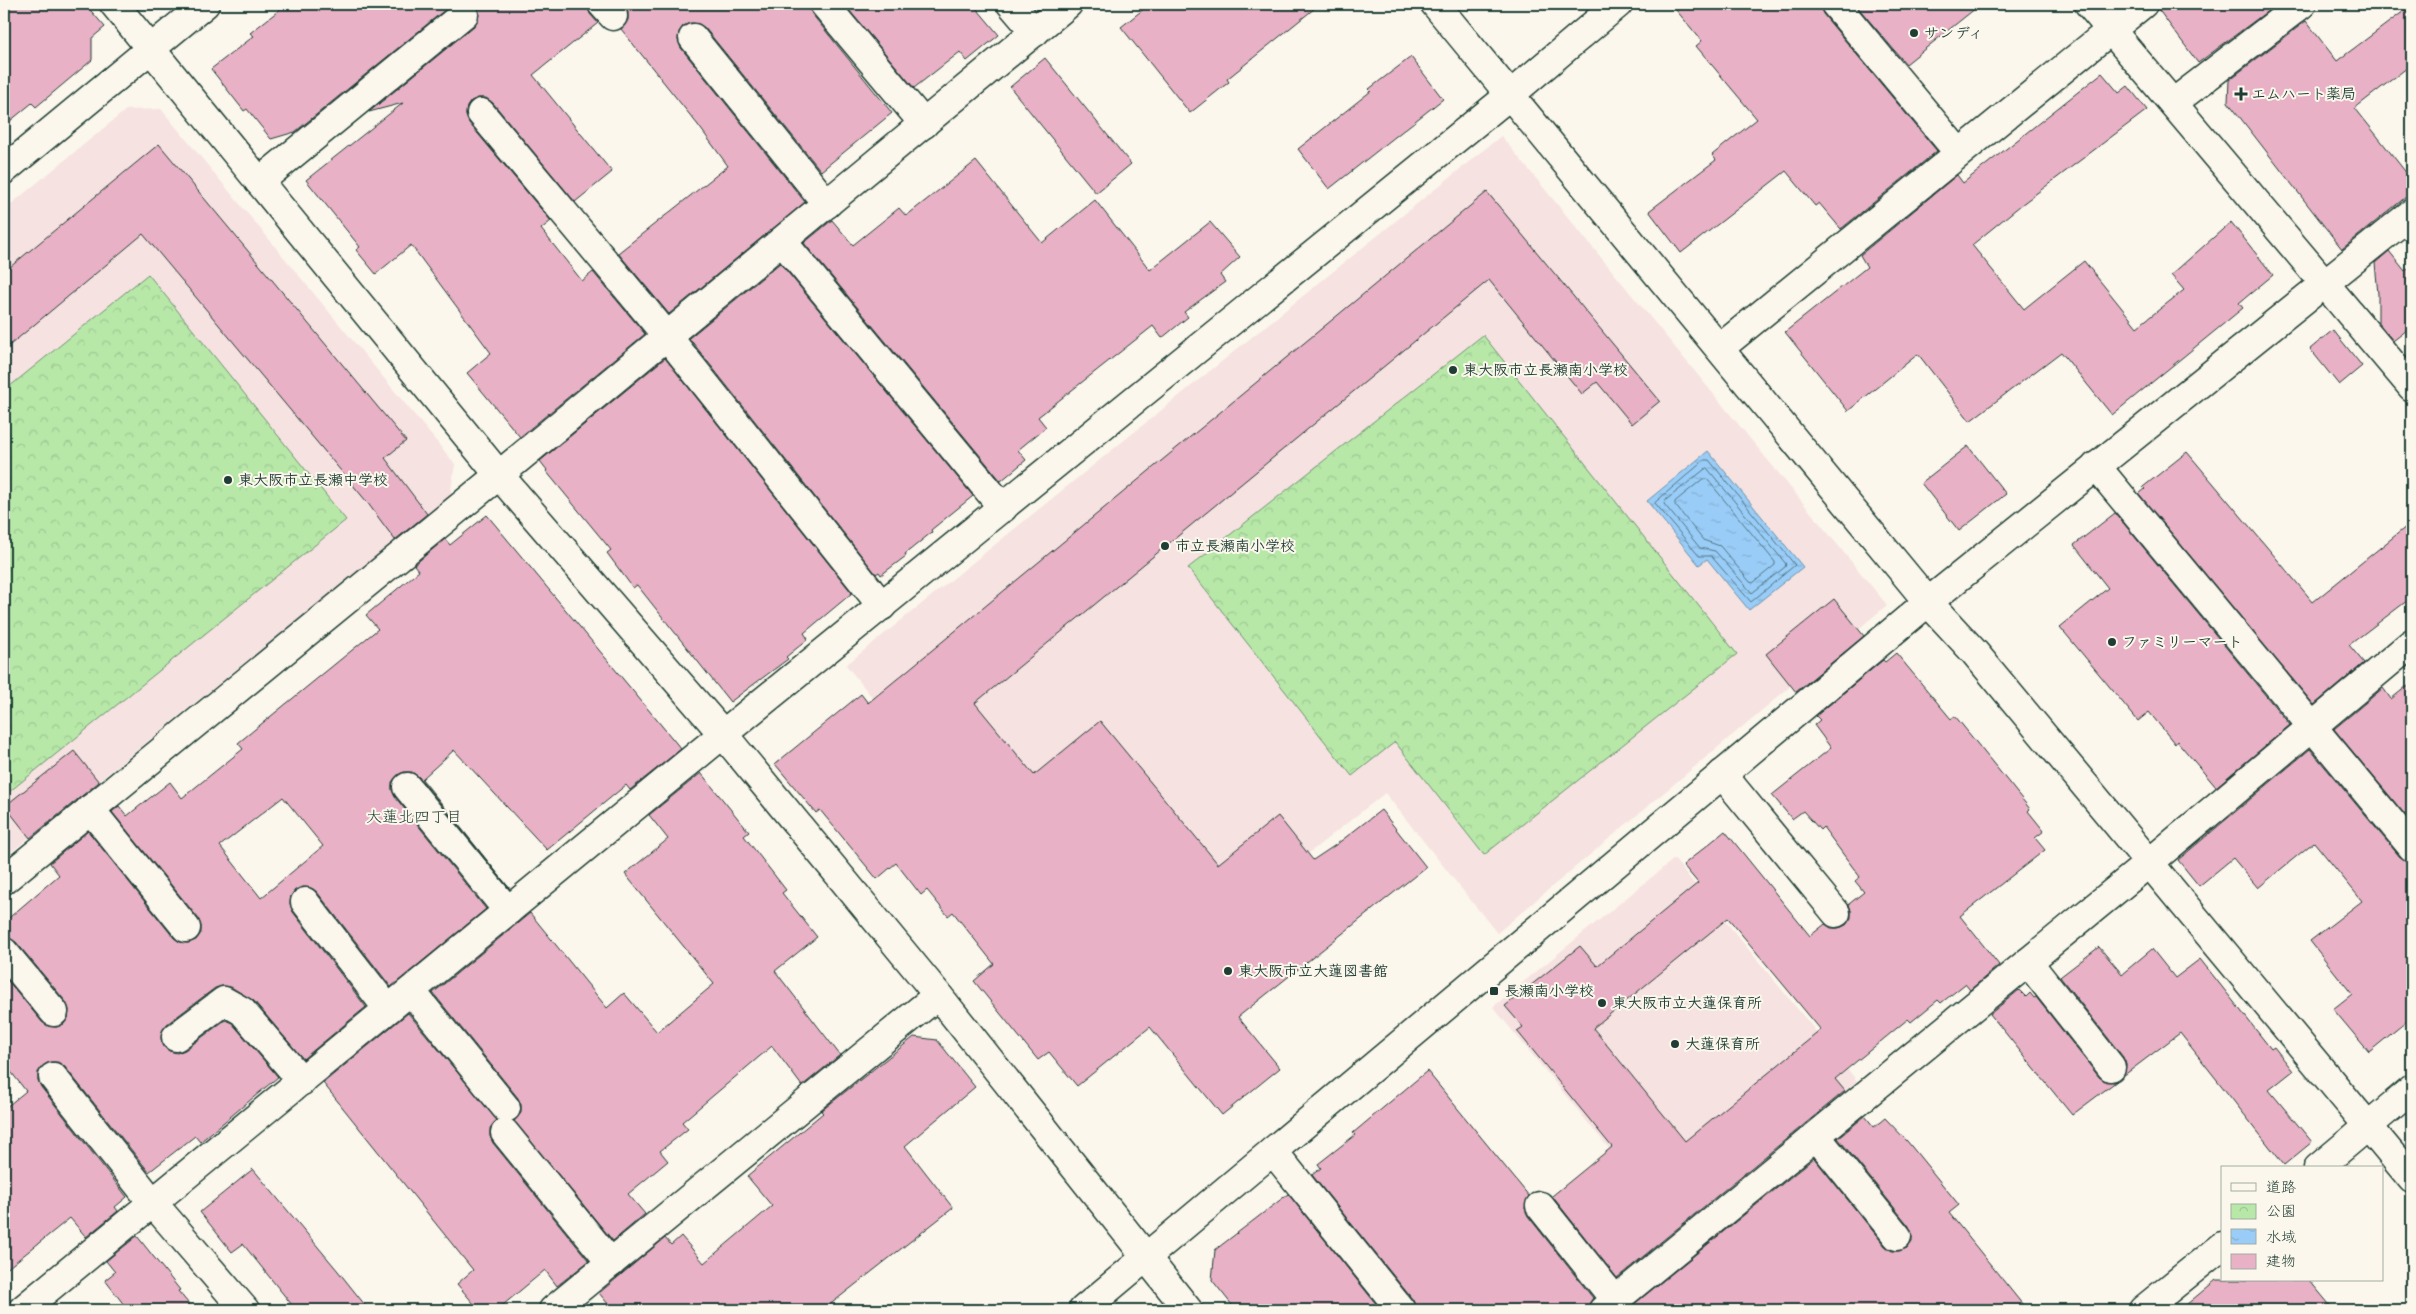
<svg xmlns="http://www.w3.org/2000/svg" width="2416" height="1314" viewBox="0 0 2416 1314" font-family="'Comic Neue','Klee One',sans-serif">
<defs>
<pattern id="park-crowns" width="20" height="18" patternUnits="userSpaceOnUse" patternTransform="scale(1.25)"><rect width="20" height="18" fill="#b7e8a8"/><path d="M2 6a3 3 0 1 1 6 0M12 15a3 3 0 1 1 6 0" fill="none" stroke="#9dc891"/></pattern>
<pattern id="water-ripples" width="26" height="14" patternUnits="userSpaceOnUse" patternTransform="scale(1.25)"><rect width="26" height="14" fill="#99ccf7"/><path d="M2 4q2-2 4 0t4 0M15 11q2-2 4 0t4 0" fill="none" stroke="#83b0d4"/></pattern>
</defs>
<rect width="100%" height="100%" fill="#fbf7ec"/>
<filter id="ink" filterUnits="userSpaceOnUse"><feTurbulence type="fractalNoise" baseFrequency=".02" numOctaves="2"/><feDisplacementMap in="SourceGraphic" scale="10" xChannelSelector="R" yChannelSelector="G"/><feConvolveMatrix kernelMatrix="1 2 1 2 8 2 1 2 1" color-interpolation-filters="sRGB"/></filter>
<g filter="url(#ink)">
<g fill="#f6e2e1">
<polygon points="161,109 455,464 450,496 4,858 4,210 126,110"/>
<polygon points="1501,136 1887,605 1497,933 1385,793 1120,1002 846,665"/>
<polygon points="1674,859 1857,1081 1676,1230 1493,1007"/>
</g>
<g fill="url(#park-crowns)" stroke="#6b926e">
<polygon points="148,274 346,520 4,796 4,391"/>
<polygon points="1483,335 1737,654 1484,855 1395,742 1352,776 1188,568"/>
</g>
<polygon fill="url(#water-ripples)" stroke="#6893a9" points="1708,451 1803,567 1749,610 1707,559 1699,565 1647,501"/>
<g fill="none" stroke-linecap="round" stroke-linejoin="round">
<g stroke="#507682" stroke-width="1">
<polygon points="1705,460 1709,460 1795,565 1751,602 1711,556 1699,556 1655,503"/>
<polygon points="1707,468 1786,564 1785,567 1752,593 1715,551 1700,548 1664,504 1665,501"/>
<polygon points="1703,479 1707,479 1775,562 1775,565 1753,583 1750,582 1720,546 1703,540 1675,505 1675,502"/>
</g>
</g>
<g fill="#e9b1c6" stroke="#1f3d34" fill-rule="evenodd">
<polygon points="4,4 85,4 105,27 92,38 92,60 36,107 32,103 4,126"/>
<polygon points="287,4 452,4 295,132 271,139 247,109 244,111 211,69 254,36 250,33"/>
<polygon points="476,4 587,4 590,14 598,23 533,75 612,172 575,202 493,103 486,98 478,98 471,101 467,107 466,115 469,123 551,221 541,229 582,281 593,272 645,334 520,437 467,373 491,353 411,245 376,274 356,250 360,247 306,180 403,103 369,112 474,26 478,20 479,12"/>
<polygon points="623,4 809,4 812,14 892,113 821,171 705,28 699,24 691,23 683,26 679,32 678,40 681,48 805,202 669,314 618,253 728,166 698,125 621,29 628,20 628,12"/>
<polygon points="844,4 973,4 999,35 967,61 960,52 914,88"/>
<polygon points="1150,4 1320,4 1227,79 1229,82 1190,113 1121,27"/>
<polygon points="1671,4 1820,4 1823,14 1937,151 1841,229 1819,203 1815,206 1786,171 1681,253 1649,211 1716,160 1712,155 1757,119 1696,46 1702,41"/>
<polygon points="1855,4 1981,4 1906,64"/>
<polygon points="2158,4 2277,4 2198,63 2158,9"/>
<polygon points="2412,5 2412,64 2355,108 2412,180 2412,192 2342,249 2228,102 2229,80 2306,21 2337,61"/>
<polygon points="1411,57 1443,99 1329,189 1298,149 1371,91 1369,89"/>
<polygon points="1045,58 1131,164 1096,193 1010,87"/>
<polygon points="2102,73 2119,93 2128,86 2147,110 2021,205 1972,245 2024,309 2084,261 2137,327 2184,290 2171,275 2231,222 2273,275 2239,303 2243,308 2112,415 2061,352 1970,421 1918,354 1848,411 1785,332 1867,267 1860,255 1957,175 1963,183"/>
<polygon points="159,144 406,441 385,458 427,514 395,540 367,502 143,234 4,350 4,272"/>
<polygon points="976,161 1042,243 1095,200 1150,270 1210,222 1240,257 1220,275 1225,282 1184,312 1188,317 1162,338 1153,326 1038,417 1046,427 1018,450 1026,460 1001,481 804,243 832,220 853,245 899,208 906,216"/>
<polygon points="1487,192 1660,401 1632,424 1597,382 1582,394 1489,280 975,703 1034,775 1100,721 1218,864 1278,816 1313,860 1337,844 1381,810 1426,867 1238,1017 1280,1068 1222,1115 1150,1027 1077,1086 1049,1052 1038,1060 974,981 994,964 953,912 948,916 927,890 921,895 896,863 877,879 820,810 816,813 775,764 861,694 868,703"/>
<polygon points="2389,251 2405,271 2412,265 2412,337 2407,330 2393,341 2378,322 2378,294 2375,263"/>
<polygon points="780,263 973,496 931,530 932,532 905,554 906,556 881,575 879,572 876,574 689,338"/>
<polygon points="2333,330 2362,366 2339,385 2310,349"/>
<polygon points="665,358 852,593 804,633 808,639 786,657 788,659 730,702 637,585 633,588 607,553 611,550 546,471 547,470 540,461"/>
<polygon points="1968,446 2006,494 1959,531 1921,483"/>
<polygon points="2187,452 2313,602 2412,522 2412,597 2349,645 2364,663 2314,705 2139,494 2145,489 2143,487"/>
<polygon points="2115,513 2290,725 2216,787 2177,741 2175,744 2149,712 2138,721 2060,627 2108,588 2074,545"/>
<path d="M487 515 681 749 630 790 626 785 547 850 454 750 422 779 510 889 419 777 412 772H404L398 775 392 782V790L395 797 486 909 391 987 317 892 311 888 303 887 295 890 291 896 290 904 293 912 366 1007 303 1059 254 1001 231 987 222 986 215 988 167 1024 162 1031 161 1039 164 1047 169 1051 177 1053 185 1050 225 1020 232 1023 278 1077 200 1142 195 1136 149 1172 65 1067 58 1062H50L44 1065 38 1072V1080L41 1087 127 1197 115 1207 118 1211 86 1237 70 1218 4 1271V1109L26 1091 4 1063V976L42 1022 48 1026 56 1027 64 1024 68 1018 69 1010 66 1002 16 942 4 937V922L59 875 50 863 88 831 174 938 180 942 188 943 196 940 201 933V926L198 918 112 812 119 806 127 816 170 782 182 798 243 749 238 743 378 629 366 615 419 571 414 565 445 539 450 545ZM283 797 323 846 261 898 220 846Z"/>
<polygon points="1834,599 1864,636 1796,692 1766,654"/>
<path d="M1896 653 1951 719 1955 716 2030 809 2028 811 2044 831 2035 838 2045 850 1960 916 1999 965 1970 990 1965 984 1941 1003 1938 1000 1911 1022 1908 1019 1835 1079 1845 1091 1617 1278 1552 1196 1612 1147 1517 1031 1523 1027 1505 1006 1580 946 1597 966 1698 883 1683 865 1725 831 1810 936 1825 924 1831 928H1838L1846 925 1851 918V911L1849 904 1864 892 1855 881 1860 877 1823 827 1820 830 1803 811 1792 819 1772 795 1831 748 1814 725 1820 720 1816 716 1883 660 1885 662ZM1728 918 1821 1030 1685 1141 1593 1028Z"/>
<polygon points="2412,682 2412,823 2334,729 2383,688 2391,699"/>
<polygon points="2310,749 2400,857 2412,862 2412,1017 2369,1052 2333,1009 2352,994 2310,941 2362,901 2314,842 2258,888 2233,858 2199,886 2178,860"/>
<polygon points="74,751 99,782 30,838 5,806"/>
<polygon points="701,773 749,832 744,836 786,890 782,893 817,937 775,971 840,1055 802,1086 772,1046 682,1122 688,1129 660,1151 668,1161 628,1194 645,1214 613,1241 514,1121 521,1113 521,1105 518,1098 433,993 530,913 607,1008 624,993 657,1032 714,984 625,874 668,839 649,815"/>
<polygon points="2099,947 2122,974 2152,949 2175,978 2200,959 2271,1049 2274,1047 2293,1071 2269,1090 2312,1142 2284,1165 2180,1033 2123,1076 2126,1065 2123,1057 2060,977"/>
<polygon points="2019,990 2026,997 2030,993 2034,998 2036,997 2099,1077 2106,1082 2117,1081 2072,1115 1990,1014"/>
<polygon points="408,1013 497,1120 490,1128 490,1136 493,1143 589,1261 557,1286 545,1270 497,1310 479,1310 457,1284 473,1270 323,1083"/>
<polygon points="914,1037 937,1040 975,1087 905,1146 953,1208 823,1310 613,1310 599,1293 665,1238 671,1245 681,1236 704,1263 772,1206 747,1176 823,1113 821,1111"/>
<polygon points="1427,1071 1529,1196 1525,1208 1528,1216 1593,1298 1589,1304 1588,1310 1416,1310 1413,1300 1312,1175 1321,1168 1318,1164 1355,1135 1353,1133"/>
<polygon points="1865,1116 1874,1127 1885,1118 1907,1141 1959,1205 1949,1213 2027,1310 1627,1310 1814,1158 1885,1246 1892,1251 1899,1251 1907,1248 1912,1241 1912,1234 1909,1226 1838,1138"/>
<polygon points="253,1169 338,1271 369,1310 296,1310 243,1244 232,1252 200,1212"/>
<polygon points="1288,1194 1381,1310 1236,1310 1212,1280 1215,1250"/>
<polygon points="137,1236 180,1290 178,1291 194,1310 128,1310 105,1280 115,1272 106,1261"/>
<polygon points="2216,1280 2309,1280 2334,1310 2180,1310"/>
</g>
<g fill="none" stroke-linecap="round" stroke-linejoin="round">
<g stroke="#1f3d34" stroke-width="31">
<g id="minor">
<polyline points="114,4 499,475 723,734 938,995 1188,1310"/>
<polyline points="602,4 613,16"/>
<polyline points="824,4 924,124"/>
<polyline points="1011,4 1035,32"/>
<polyline points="1435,4 1928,602 1975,653 2412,1179"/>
<polyline points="1835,4 1959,153"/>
<polyline points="2089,4 2412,387"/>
<polyline points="693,38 827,204"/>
<polyline points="2173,103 2302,4"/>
<polyline points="481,113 667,336 882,606"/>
<polyline points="4,170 205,4"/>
<polyline points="259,182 464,14"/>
<polyline points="782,241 1003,508"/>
<polyline points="1720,348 2143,4"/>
<polyline points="2096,466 2412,847"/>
<polyline points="1722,774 1836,913"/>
<polyline points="407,787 508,911"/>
<polyline points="90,809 186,928"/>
<polyline points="4,880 499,475 1068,4"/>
<polyline points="305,902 388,1009"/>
<polyline points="4,952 54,1012"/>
<polyline points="2028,962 2111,1067"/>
<polyline points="411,991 506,1108"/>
<polyline points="176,1037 224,1001 242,1011 302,1081"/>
<polyline points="53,1077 153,1203 245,1310"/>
<polyline points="505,1133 611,1263"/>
<polyline points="1816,1136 1897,1236"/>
<polyline points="1273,1151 1401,1310"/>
<polyline points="2318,1168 2412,1089"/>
<polyline points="1540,1206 1615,1300"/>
<polyline points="22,1310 723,734 1510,95 1618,4"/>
<polyline points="553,1310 938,995"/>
<polyline points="1083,1310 1928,602 2412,213"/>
<polyline points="1603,1310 2149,863 2412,643"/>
<polyline points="2143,1310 2222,1246"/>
</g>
</g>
<use href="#minor" stroke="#fbf7ec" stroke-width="28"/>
</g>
</g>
<g fill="#1f3d34" stroke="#fbf7ec" stroke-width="2">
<circle cx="1914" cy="33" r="5"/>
<path d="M2238.5 86.5h5v5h5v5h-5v5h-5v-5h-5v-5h5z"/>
<circle cx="1453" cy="370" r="5"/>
<circle cx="228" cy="480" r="5"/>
<circle cx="1165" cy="546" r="5"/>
<circle cx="2112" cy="642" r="5"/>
<circle cx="1228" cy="971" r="5"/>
<rect x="1489" y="986" width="10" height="10" rx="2.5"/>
<circle cx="1602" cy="1003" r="5"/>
<circle cx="1675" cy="1044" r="5"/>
</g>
<g text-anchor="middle" stroke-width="4" stroke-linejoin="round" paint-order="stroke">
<g font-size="15" font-weight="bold" fill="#1f3d34" stroke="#fbf7ec" text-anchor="start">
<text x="1924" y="38">サンディ</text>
<text x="2251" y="99">エムハート薬局</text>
<text x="1463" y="375">東大阪市立長瀬南小学校</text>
<text x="238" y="485">東大阪市立長瀬中学校</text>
<text x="1175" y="551">市立長瀬南小学校</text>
<text x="2122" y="647">ファミリーマート</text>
<text x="1238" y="976">東大阪市立大蓮図書館</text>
<text x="1504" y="996">長瀬南小学校</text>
<text x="1612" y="1008">東大阪市立大蓮保育所</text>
<text x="1685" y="1049">大蓮保育所</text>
</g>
<g font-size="16" fill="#1f3d34" stroke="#fbf7ec">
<text x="414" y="822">大蓮北四丁目</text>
</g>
</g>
<rect width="2416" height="1314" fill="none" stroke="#fbf7ec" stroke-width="20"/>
<rect x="10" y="10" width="2396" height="1294" fill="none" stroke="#1f3d34" stroke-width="2" filter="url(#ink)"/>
<rect x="2221" y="1166" width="162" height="115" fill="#fbf7ec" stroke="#a3ada2"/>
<rect x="2231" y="1183" width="25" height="8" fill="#fbf7ec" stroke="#a3ada2"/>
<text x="2266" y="1192" font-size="15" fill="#1f3d34">道路</text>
<rect x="2231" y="1204" width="25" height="15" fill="url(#park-crowns)" stroke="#a3ada2"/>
<text x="2266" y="1216" font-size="15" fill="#1f3d34">公園</text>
<rect x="2231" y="1229" width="25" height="15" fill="url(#water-ripples)" stroke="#a3ada2"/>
<text x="2266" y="1242" font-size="15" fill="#1f3d34">水域</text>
<rect x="2231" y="1254" width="25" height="15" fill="#e9b1c6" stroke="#a3ada2"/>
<text x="2266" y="1266" font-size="15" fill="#1f3d34">建物</text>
</svg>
